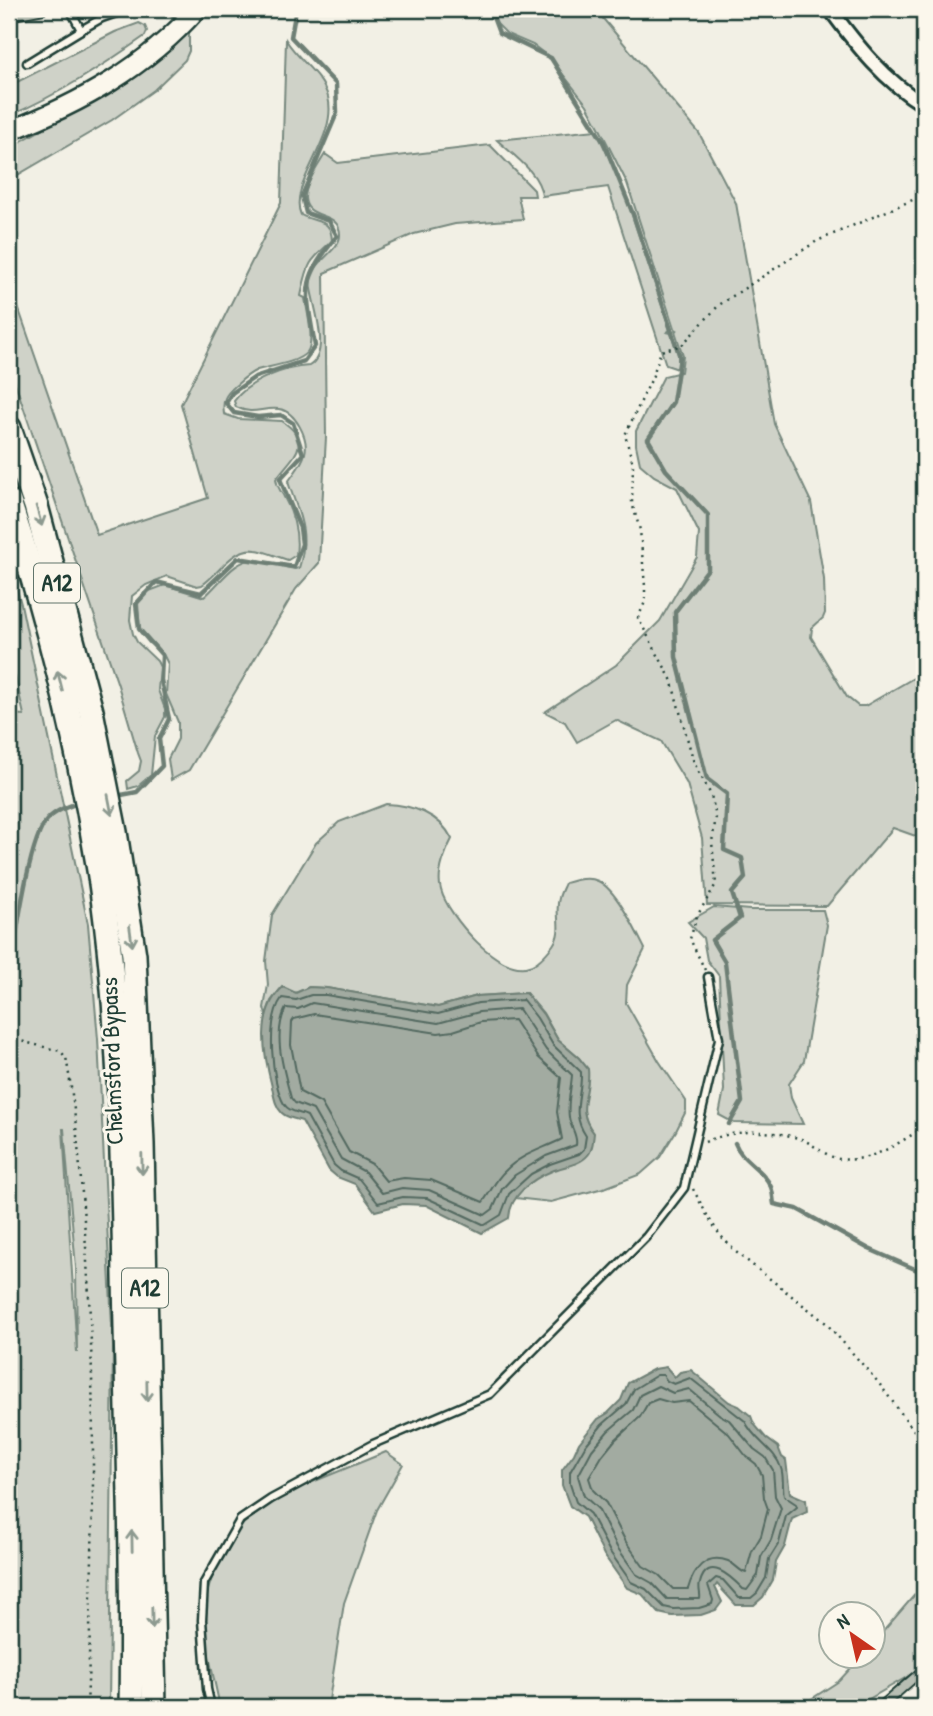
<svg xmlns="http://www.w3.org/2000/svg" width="933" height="1716" viewBox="0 0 933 1716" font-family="'Patrick Hand',sans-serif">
<rect width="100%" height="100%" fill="#f2f0e5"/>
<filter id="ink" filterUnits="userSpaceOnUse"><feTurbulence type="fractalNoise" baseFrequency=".0143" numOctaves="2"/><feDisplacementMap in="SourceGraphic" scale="14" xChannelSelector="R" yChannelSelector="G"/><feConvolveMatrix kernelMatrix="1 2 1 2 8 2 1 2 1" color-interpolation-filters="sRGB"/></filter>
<g filter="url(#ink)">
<g fill="#cfd2c8" stroke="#77887e" stroke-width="2" fill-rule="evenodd">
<polygon points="489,9 595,9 699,133 736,203 774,424 811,502 824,579 825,613 823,618 812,628 811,637 847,697 858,706 865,706 924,672 924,839 893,828 827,906 707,905 702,838 687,784 661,741 616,720 577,742 565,722 545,712 616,665 660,621 697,557 699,533 677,488 654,476 640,464 636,445 636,431 664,376 681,372 683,356 675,331 677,330 674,328 627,183 599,127 587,105 550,58 533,45 507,34 494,21"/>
<path d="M139 23 145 26 147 31 145 36C101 67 58 95 9 116V86L115 32Z"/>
<polygon points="189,27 189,51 185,60 154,90 112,120 9,180 9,148 136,77"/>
<path d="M286 40C298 60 322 74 328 97 339 138 287 185 301 215 317 224 331 217 332 241 307 263 308 264 301 296L305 298C307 311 315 342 307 352 298 363 270 366 257 370 248 374 242 380 235 386 225 395 222 400 224 414L238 419 282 421C316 444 290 458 276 479 277 487 279 488 283 495 293 513 299 534 296 555L288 560C277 557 266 551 256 550 233 546 219 574 202 585L197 586 167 576 146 585 132 596 130 620 133 634 137 642 157 661 160 667 158 690 165 709V717L155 736 151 775 138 786 128 789 127 781 139 771 141 761 138 753 118 685 9 365V281L97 535 208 498 181 404 281 203Z"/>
<path d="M596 130 622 185 670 330 667 332 671 333 678 354V369L666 365 608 187 542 196C540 173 513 155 497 140Z"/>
<path d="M490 145 534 190 535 196H518L523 219 455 224 414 234 324 273 326 437 319 563 296 589 189 770 171 780 168 759 178 739V722L166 694 168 664 163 654 149 643 140 632 138 603 144 593 165 585 204 597C219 585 236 556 257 560 270 562 282 567 295 569L299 568C310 533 299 514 288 482 294 473 303 463 305 453 309 438 295 411 279 409 261 407 254 416 236 407L234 401C248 381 285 367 309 366 331 353 314 308 311 289 306 262 341 253 340 234 339 210 306 221 305 198 305 184 318 166 325 154L338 163Z"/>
<path d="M9 562 21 604 88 924 98 1039 113 1346 109 1707H9V703L11 714 24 715 9 649ZM64 1129 76 1268 77 1353 63 1129Z"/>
<path d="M386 804C412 805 440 814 452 839 445 853 436 874 441 890 448 916 500 977 529 966 539 963 547 953 553 945 564 930 554 914 559 898 560 893 563 888 565 883 575 880 588 876 598 881 616 889 636 931 645 949L627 985 626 1003 659 1061 686 1101V1111L676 1131 660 1157 641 1174 607 1187 551 1202 515 1198 524 1187 593 1133C578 1114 585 1092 587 1069L579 1058 558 1040 543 1013 526 993 477 996 438 1007 326 988 309 987 295 993 282 987 271 1001 266 1015 264 1008 268 985 266 961 272 915 316 843 339 822Z"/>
<polygon points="714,907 750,910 823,910 827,925 804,1061 789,1084 791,1098 803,1124 734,1123 719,1115 724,1090 719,976 707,960 703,938 688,922"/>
<polygon points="386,1452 403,1464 377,1510 344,1603 328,1707 220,1707 200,1615 216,1565 241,1526 271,1499"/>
<polygon points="924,1584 924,1667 855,1707 799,1707 839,1681 861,1657 874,1656 874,1642"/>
</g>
<g fill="#a2aba1" stroke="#6e7f75" stroke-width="2">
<path d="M283 987 296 993 309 987 327 988 438 1007 477 996 526 993 543 1014 558 1040 579 1058 588 1069C591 1095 574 1109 594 1133 593 1141 593 1150 588 1155 580 1165 564 1166 552 1171 532 1179 510 1195 509 1218L482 1233 426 1205 403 1204 375 1211 355 1184 337 1177 329 1170 302 1121C295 1119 287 1118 282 1113 275 1106 274 1096 272 1087 264 1056 255 1012 283 987Z"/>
<polygon points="666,1367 675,1377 680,1372 691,1370 729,1402 739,1406 751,1416 754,1424 766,1438 778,1447 782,1457 786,1460 790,1493 806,1500 807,1512 792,1519 785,1546 776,1562 773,1580 763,1597 754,1605 736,1605 717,1584 715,1587 722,1602 716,1610 701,1615 672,1616 659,1613 642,1594 627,1588 604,1555 585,1517 570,1506 562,1485 562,1470 574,1454 579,1443 598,1419 608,1413 621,1400 628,1383 654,1369"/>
</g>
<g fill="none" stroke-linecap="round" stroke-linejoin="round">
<g stroke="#536960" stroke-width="2">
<path d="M311 995H326L438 1014 478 1003 523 1000 537 1018 553 1045 581 1072C582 1098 570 1112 586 1136L584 1149 579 1154 550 1164 531 1174 509 1194 501 1215 485 1225 427 1198 403 1197 378 1203 359 1179 341 1171 334 1165 307 1116C299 1112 289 1112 284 1104 271 1081 266 1019 282 998L296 1000Z"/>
<path d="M312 1003 438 1023 479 1012 519 1009 546 1050 572 1075C571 1089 567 1103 569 1117 570 1127 578 1135 576 1145L546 1156 515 1175 502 1189 493 1209 485 1215 429 1190 402 1188 382 1193 365 1172 341 1159 313 1110 295 1103 291 1098C284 1071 272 1035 286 1008L298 1009Z"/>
<path d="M314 1014 438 1033 453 1031 481 1022 514 1020 538 1057 561 1078 557 1112 562 1139C543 1149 521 1154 505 1171 495 1180 491 1192 483 1202L431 1180 404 1178 386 1181 372 1164 349 1152 321 1103 300 1092 291 1045 292 1022 294 1019Z"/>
<path d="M657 1375H663L667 1381 674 1384 690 1378 745 1421C753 1440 776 1450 781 1468 784 1476 782 1487 784 1496L796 1504 797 1507 786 1516 779 1543 769 1559 766 1578 757 1593 751 1598H739L723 1580 716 1578 708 1585 713 1600 712 1604 699 1608 673 1609 664 1607 646 1589 631 1582 610 1552 590 1514 576 1502 570 1484V1472L585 1446 602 1425 626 1404 634 1389Z"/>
<path d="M658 1386 673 1393 689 1389 720 1415 729 1420 754 1449 765 1457 773 1470 775 1496 781 1508 771 1540 761 1557 758 1575 747 1590 743 1589C733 1579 708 1553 700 1583 698 1588 701 1594 700 1599H667L652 1583 636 1574 617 1547 598 1509 584 1496 578 1476 592 1450 608 1431 633 1410 640 1395Z"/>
<path d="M658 1399 672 1403 689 1401 729 1434 746 1456 756 1464 762 1475 764 1498 768 1509 761 1536 752 1551 746 1573C739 1571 735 1564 728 1561 705 1552 693 1571 688 1589H673L659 1575 643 1566 626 1542 606 1503 593 1490 589 1478 602 1456 615 1440 640 1417 648 1403Z"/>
</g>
<g stroke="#6e7f75" stroke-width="4.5">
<polyline points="490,9 499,33 551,58 604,143 633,214 680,357 673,402 648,439 666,470 708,515 708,569 675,612 676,657 707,779 727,794 724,850 742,858 745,878 732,893 740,918 712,940 725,962 742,1102 729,1124"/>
<path d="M116 796 137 792 162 766 159 739 169 719 161 680 162 655 139 629 136 604 156 582 201 593 238 558 294 567 302 544 300 528 280 479 303 454 293 423 281 415 258 417 234 413 226 403 232 393 255 377 304 361 315 346C306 291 299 282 337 236L329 221 306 213 302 196 337 113 336 84 291 37 296 9"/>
<path d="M9 971 11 967C16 937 29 839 47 820 55 811 69 805 80 803"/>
<path d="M735 1143C742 1162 764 1169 771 1187 773 1192 773 1199 774 1204L797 1209 869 1249 924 1273"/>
</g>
</g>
<g fill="#b7beb3" stroke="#1f3d34" stroke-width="2">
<polygon points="9,9 44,9 45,14 9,21"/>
<polygon points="916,1670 922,1677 888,1707 881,1700"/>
</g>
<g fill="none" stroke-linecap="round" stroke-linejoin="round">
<g stroke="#1f3d34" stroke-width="11">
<g id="lane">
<polyline points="168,9 185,17"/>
<polyline points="81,30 102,18 128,9"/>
<polyline points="27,63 81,30 70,9"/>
<polyline points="211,1707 207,1689 202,1620 204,1583 240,1520 271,1499 373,1444 490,1394 646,1237 684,1188 719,1039 708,977"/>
</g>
</g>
<g stroke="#1f3d34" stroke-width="18">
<path id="street" d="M830 9C857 46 885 81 924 105"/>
</g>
<g stroke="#1f3d34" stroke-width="23">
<path id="secondary" d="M9 131C81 103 145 68 197 9"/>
</g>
<g stroke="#1f3d34" stroke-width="28">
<g id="highway">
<polyline points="9,428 36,506 91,711 115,832 134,955 142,1144 154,1707"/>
<path d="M9 502C49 622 79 745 99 870 122 1019 123 1177 126 1328 129 1454 133 1581 131 1707"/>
</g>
</g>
<g stroke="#1f3d34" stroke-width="2.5" stroke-dasharray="2 5" stroke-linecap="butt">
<polyline points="705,970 690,939 697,916 716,884 712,842 716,817 711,795 694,763 671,679 638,618 645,602 645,586 640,530 632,503 633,464 625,435 652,378 661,351 682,345 719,305 817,241 922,196 924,181"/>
<path d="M9 1038 60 1051 66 1057C76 1112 80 1166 84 1220 97 1383 94 1544 87 1707"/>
<path d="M705 1142C734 1129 771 1129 801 1139 814 1144 826 1157 840 1159 871 1163 899 1143 924 1127"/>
<polyline points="693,1189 708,1217 720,1235 736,1252 826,1323 878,1382 924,1444"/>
</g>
<use href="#lane" stroke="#fbf7ec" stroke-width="6"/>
<use href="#street" stroke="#fbf7ec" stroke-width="12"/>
<use href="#secondary" stroke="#fbf7ec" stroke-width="18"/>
<use href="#highway" stroke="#fbf7ec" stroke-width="23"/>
</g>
<defs><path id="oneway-shaft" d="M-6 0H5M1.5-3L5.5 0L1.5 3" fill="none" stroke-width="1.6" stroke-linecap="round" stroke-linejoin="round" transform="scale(1.75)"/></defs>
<g stroke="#8d9a90">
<use href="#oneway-shaft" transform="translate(39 516) rotate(74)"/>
<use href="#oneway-shaft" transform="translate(60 681) rotate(-104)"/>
<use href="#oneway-shaft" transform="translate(110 805) rotate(79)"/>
<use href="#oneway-shaft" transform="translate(131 936) rotate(82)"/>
<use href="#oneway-shaft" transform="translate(142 1164) rotate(89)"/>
<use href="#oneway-shaft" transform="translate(147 1391) rotate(89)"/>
<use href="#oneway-shaft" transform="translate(132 1541) rotate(-91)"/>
<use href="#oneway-shaft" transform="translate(152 1618) rotate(89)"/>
</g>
</g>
<g text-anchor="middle" stroke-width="6" stroke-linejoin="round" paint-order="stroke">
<g fill="#fbf7ec" stroke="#61756b" stroke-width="2">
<rect x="34" y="563.5" width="46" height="39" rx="5"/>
<rect x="122" y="1268.5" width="46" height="39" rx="5"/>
</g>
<g font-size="23" font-weight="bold" fill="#1f3d34">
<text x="57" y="591">A12</text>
<text x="145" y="1296">A12</text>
</g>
<g font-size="24" fill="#1f3d34" stroke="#fbf7ec">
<text transform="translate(112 1061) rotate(-92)" y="8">Chelmsford Bypass</text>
</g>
</g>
<rect width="933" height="1716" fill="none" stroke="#fbf7ec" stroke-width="35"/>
<rect x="18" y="18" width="898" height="1681" fill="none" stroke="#1f3d34" stroke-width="2.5" filter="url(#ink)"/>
<g transform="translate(852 1635) rotate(326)"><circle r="33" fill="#fbf7ec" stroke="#a3ada2" stroke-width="2"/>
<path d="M0-5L12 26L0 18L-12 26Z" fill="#c8321e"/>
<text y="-10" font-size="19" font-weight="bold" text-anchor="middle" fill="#1f3d34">N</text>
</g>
</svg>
